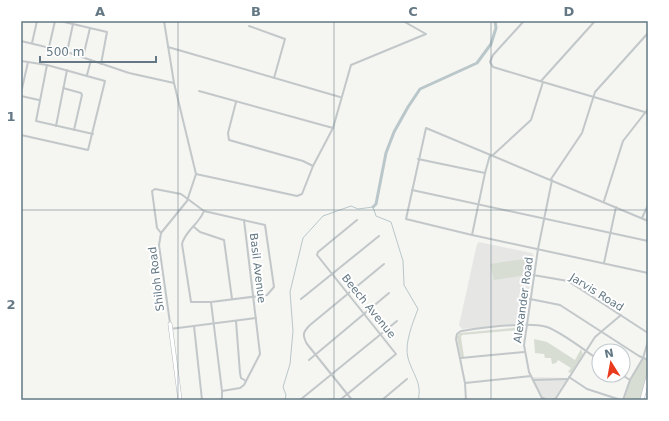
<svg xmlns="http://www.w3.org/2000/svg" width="669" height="421" viewBox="0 0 669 421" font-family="'DejaVu Sans',sans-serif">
<rect width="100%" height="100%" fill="#f5f5f1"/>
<g fill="#e6e7e5">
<polygon points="479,242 532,253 534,256 524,324 462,329 459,325 477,244"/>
<polygon points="532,377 568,378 555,397 548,400 543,397"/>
</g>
<g fill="#d7ddd2">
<polygon points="524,259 527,275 494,280 490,264"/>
<polygon points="523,327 524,328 521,347 522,332 520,330 462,335 461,337 464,357 461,358 457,337 460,333"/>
<polygon points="534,339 547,342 575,360 581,349 583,354 571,373 568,372 571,368 558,360 556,363 552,364 551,358 545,358 544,354 535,353"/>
<polygon points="643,359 648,360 648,371 640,400 624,400 630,380"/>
</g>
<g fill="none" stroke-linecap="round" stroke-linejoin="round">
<path stroke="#b9c7ca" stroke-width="1" d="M285 400 286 395 283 387 290 364 293 331 290 292 303 238 323 216 351 206 358 209 373 207 376 216 391 222 403 261 404 285 418 309C413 322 404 344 408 358 412 373 423 384 418 400"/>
<polyline stroke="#b9c7ca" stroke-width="3" points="373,207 376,204 386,153 394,132 408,107 420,89 477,63 491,44 496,28 495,21"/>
<g stroke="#b4babe" stroke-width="4.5">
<g id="secondary">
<polyline points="170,324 180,400"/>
<polyline points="642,400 648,377"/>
</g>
</g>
<g stroke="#c2c7c9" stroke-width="2">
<polyline points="60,21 107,32 101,64"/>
<polyline points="249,26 285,39 274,78"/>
<polyline points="21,41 67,52 129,73 174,83"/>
<polyline points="32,43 37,21"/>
<polyline points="49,47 55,21"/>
<polyline points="168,47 340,97"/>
<polyline points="67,52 73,24"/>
<polyline points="83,57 90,28"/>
<polyline points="21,61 28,62 21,93"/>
<polyline points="47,65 36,121 93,134"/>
<polyline points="87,75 91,60"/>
<polyline points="541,81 595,21"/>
<polyline points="543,82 648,113"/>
<polyline points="63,88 81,93 82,95 74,130"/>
<polyline points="199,91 333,128"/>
<polyline points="21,96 39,100"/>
<polyline points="236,102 228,133 229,140 303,161 313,166"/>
<polyline points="56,126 67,70"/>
<polyline points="21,135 88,150 105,81 47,65 28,62"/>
<polyline points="493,155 531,120 543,82 493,67 490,62 493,55 524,21"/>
<polyline points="418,159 485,173 472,235 648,273"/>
<polyline points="485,173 490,155"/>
<polyline points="196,174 297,196 302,194 313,166 333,128 351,65 426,34 403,21"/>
<polyline points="551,179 582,133 595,92 648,33"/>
<polyline points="412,190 648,241"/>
<polyline points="604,201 623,141 648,109"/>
<polyline points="642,218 648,205"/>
<polyline points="194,227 200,232 224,240 232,299"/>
<polyline points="161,233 187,201 196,174 174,83 164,21"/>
<polyline points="472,235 406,219 426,128 648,221"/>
<polyline points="604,263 616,207"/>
<polyline points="533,275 568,281 648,333"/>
<polyline points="301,299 379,236"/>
<polyline points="530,299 560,305 639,356 648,360"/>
<polyline points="211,302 222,391 222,398 219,400"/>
<polyline points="236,321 240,373 241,378 246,381"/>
<path d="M170 323 159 245 161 233 157 228 152 191 155 189 181 194 204 211 265 225 274 287 267 295 211 302H191L182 244C185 231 199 224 204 211"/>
<polyline points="194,326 202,400"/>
<polyline points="170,329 256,318"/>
<polyline points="461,358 524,352"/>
<polyline points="309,360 389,293"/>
<polyline points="622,375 630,380"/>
<polyline points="569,377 587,389 621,400"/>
<polyline points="533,380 568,379"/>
<polyline points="465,383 531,376"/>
<polyline points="222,391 240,388 244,385 260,354 244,220"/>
<polyline points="543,398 547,400"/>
<polyline points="300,400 397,321"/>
<polyline points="340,400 396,354 317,255 318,252 357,220"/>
<path d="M352 400 307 344C302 335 303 332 310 325L384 264"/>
<polyline points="382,400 407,379"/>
<path d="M466 400 465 383 456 339 457 334 461 331C481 328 527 321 547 327 563 333 584 350 599 360"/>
<polyline points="543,400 529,372 524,345 538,249 552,180"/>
<polyline points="552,400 556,398 595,337 621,315"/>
<polyline points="623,400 630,380 643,358 648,341"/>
</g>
<use href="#secondary" stroke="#fff" stroke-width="3.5"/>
</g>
<path fill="none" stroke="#637884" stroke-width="1" stroke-opacity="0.55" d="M178 21V400M334 21V400M491 21V400M21 210H648"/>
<g text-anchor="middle" stroke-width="4" stroke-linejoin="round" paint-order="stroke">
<g font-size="11" fill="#637884" stroke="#fff">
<text transform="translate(258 268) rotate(83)" y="4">Basil Avenue</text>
<text transform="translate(156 279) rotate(-97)" y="4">Shiloh Road</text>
<text transform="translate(597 292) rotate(32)" y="4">Jarvis Road</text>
<text transform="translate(523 300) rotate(-82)" y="4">Alexander Road</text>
<text transform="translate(369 306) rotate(51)" y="4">Beech Avenue</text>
</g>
</g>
<rect width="669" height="421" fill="none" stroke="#ffffff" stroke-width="44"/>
<g transform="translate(611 363) rotate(349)"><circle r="19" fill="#ffffff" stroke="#c1c9ce"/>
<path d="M0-3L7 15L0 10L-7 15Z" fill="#ea3a1d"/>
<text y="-6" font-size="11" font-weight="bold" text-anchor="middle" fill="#637884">N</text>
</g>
<path d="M40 56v6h116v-6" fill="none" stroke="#637884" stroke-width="2"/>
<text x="46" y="56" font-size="12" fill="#637884" stroke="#ffffff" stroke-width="3" paint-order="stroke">500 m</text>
<rect x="22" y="22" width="625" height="377" fill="none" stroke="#637884" stroke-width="1.5"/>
<g font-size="13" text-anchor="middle" font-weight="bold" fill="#637884">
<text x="100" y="16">A</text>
<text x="256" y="16">B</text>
<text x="413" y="16">C</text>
<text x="569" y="16">D</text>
<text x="11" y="121">1</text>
<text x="11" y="309">2</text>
</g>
</svg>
